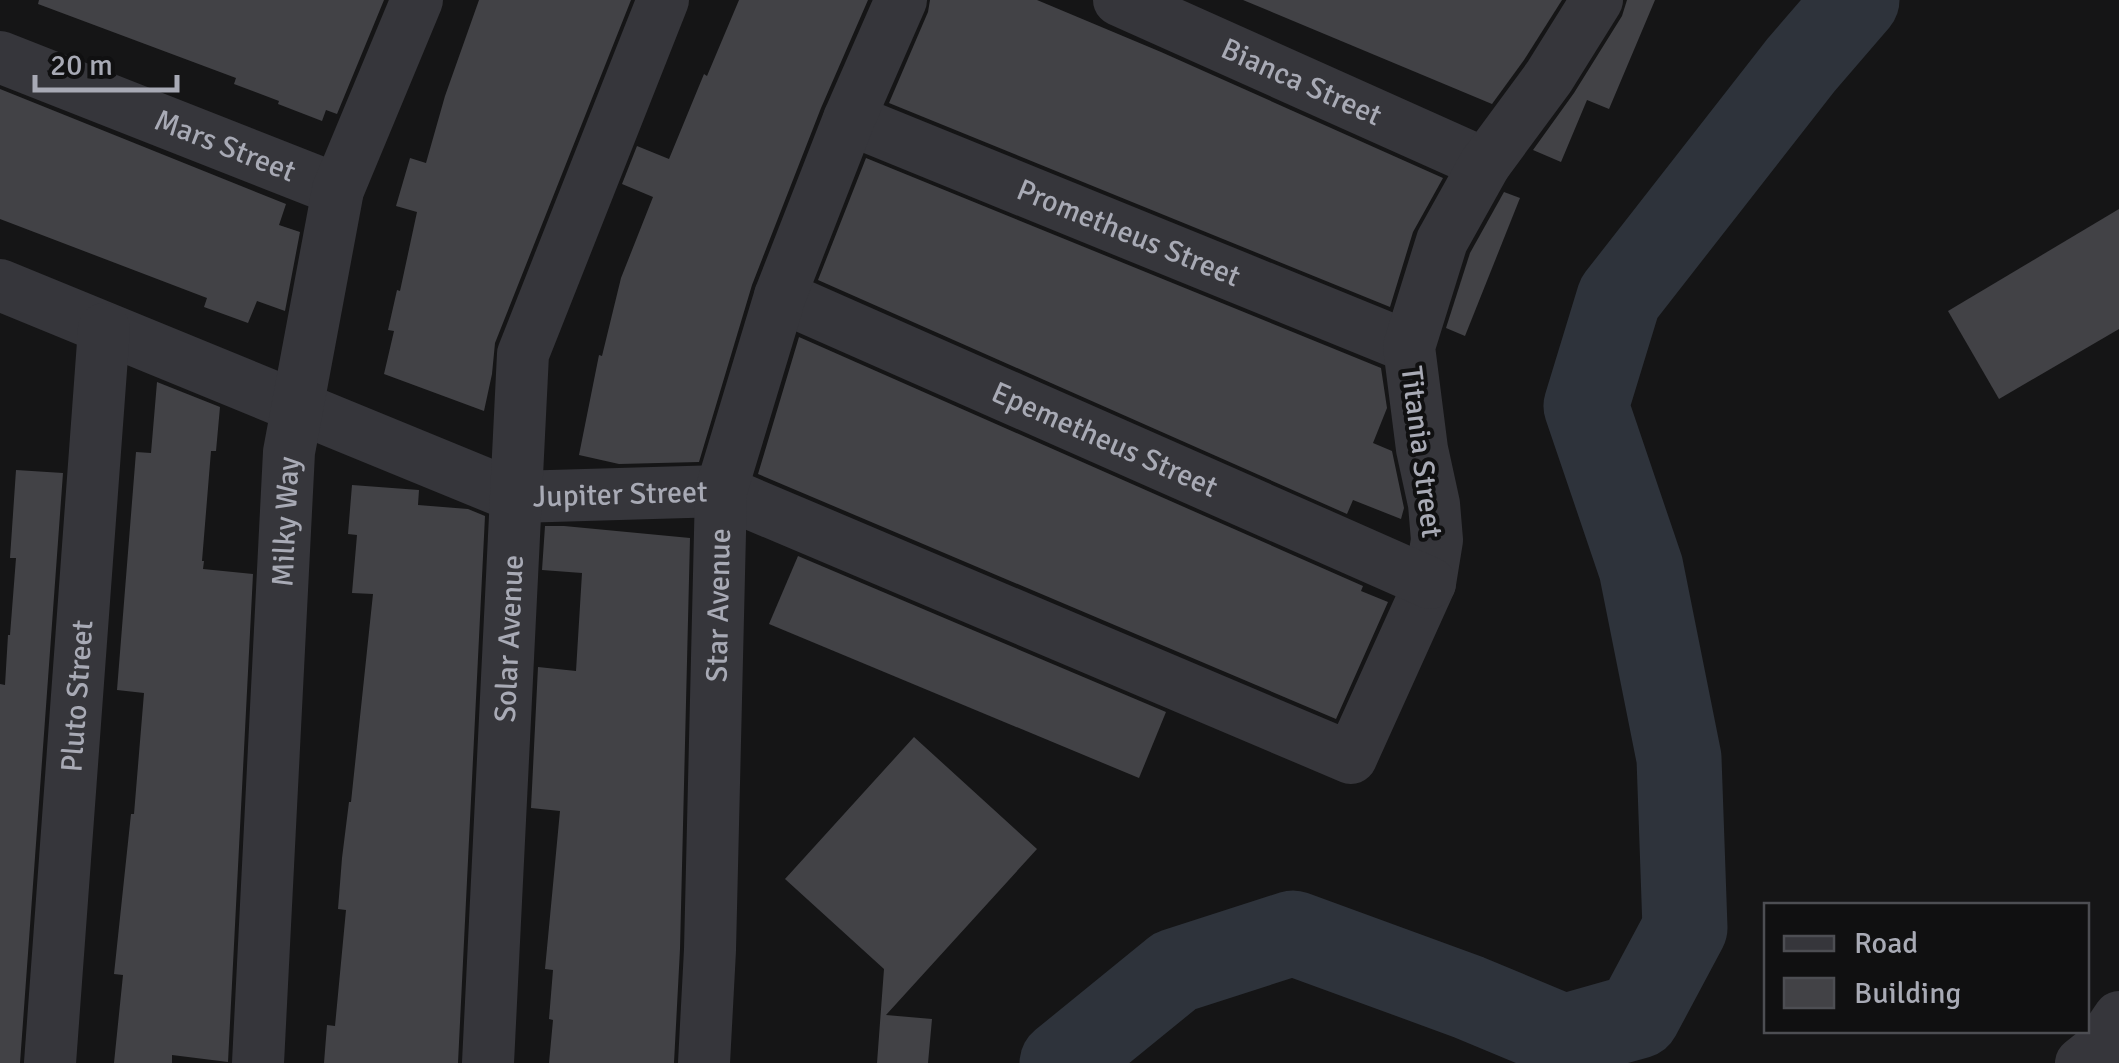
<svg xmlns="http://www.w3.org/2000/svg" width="2119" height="1063" viewBox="0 0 2119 1063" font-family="Signika,sans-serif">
<rect width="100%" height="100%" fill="#151516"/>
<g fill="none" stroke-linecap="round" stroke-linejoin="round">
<polyline stroke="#2e333b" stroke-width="85" points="1062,1063 1175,971 1293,933 1468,997 1564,1037 1638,1016 1685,928 1679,758 1641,568 1586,406 1619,298 1801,65 1857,0"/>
</g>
<g fill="#424246">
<polygon points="39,0 384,0 337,114 326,110 322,121 278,104 279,101 234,84 236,78 38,4"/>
<polygon points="479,0 631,0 495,343 492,374 484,411 384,374 394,331 388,330 397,290 400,291 417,212 396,206 410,158 426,163 445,96"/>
<polygon points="739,0 868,0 821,108 752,285 699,462 619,464 579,455 599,355 602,356 621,278 653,197 622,184 637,146 669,159 704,74 707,76"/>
<polygon points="930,0 1037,0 1161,52 1443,178 1413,232 1390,307 889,103 928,12"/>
<polygon points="1243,0 1562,0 1524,60 1492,104"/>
<polygon points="1627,0 1655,0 1609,109 1587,100 1561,162 1533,150 1574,93 1622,16"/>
<polygon points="0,89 286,204 279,225 300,232 285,311 257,301 248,323 204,307 207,298 0,219"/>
<polygon points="866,158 1381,368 1387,408 1373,443 1392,451 1404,508 1401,519 1353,500 1347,514 818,280"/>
<polygon points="1504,192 1520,198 1465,336 1446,328 1470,253"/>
<polygon points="2119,209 2119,329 1999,399 1948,311"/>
<polygon points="799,337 1363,586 1361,591 1388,602 1336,719 758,474"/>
<polygon points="157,382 220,407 216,451 211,451 202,561 204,561 203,569 253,574 228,1062 172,1055 172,1063 114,1063 123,975 114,974 131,814 134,814 144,693 117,690 136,452 151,453"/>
<polygon points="16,470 63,473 20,1063 0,1063 0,684 5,685 8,635 10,635 16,558 10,558"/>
<polygon points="352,485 419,490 418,505 468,509 485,516 458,1063 324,1063 327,1025 335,1026 346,910 338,909 342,858 349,802 351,802 373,594 352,593 357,535 348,534"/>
<polygon points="545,526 564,526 690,538 680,949 674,1063 549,1063 553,1020 549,1019 553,970 545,969 560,811 531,808 538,667 576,671 582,573 542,570"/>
<polygon points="798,556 1166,712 1139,778 769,624"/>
<polygon points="914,737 1037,849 886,1015 932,1019 928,1063 877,1063 884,969 785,879"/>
</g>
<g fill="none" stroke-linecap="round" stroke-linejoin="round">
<g stroke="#36363b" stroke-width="52">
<path id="s1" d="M1119 0 1485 164"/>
<path id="s2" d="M0 57 338 190"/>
<path id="s3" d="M849 119 1409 347"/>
<path id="s4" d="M0 285 517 497 721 491 1351 758 1430 583 1437 540 1434 504 1422 449 1409 347 1442 241 1485 164 1549 77 1597 0"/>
<path id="s5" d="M780 296 1430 583"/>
<path id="s6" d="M50 1063 104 329"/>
<path id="s7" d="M258 1063 289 452 338 190 417 0"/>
<path id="s8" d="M488 1063 523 354 663 0"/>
<path id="s9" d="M704 1063 710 950 721 491 780 296 849 119 901 0"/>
<polyline points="2081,1063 2096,1051 2119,1017"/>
</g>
</g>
<g text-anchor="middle" stroke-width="8" stroke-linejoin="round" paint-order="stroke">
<g font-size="30" fill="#a8aab5" stroke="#101011">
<text dy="10" stroke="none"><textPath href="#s1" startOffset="200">Bianca Street</textPath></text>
<text dy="10" stroke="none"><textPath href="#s2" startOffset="242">Mars Street</textPath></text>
<text dy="10" stroke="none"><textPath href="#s3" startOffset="302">Prometheus Street</textPath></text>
<text dy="10" stroke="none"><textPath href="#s5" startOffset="355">Epemetheus Street</textPath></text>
<text transform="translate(1422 452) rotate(83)" y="10">Titania Street</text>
<text dy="10" stroke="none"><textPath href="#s4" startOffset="662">Jupiter Street</textPath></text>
<text dy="10" stroke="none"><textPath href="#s7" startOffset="542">Milky Way</textPath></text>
<text dy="10" stroke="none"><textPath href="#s9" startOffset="458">Star Avenue</textPath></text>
<text dy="10" stroke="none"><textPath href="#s8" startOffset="425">Solar Avenue</textPath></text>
<text dy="10" stroke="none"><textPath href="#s6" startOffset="368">Pluto Street</textPath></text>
</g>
</g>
<rect x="1764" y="903" width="325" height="130" fill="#101011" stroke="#4d4e53" stroke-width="2.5"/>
<rect x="1784" y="936" width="50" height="15" fill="#36363b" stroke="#4d4e53" stroke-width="2.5"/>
<text x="1854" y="953" font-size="30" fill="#a8aab5">Road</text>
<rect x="1784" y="978" width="50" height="30" fill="#424246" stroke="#4d4e53" stroke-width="2.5"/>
<text x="1854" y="1003" font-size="30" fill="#a8aab5">Building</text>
<path d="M35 75v15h142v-15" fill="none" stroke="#a8aab5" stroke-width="5"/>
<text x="50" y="75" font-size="30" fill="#a8aab5" stroke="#101011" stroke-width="8" paint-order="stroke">20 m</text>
</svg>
